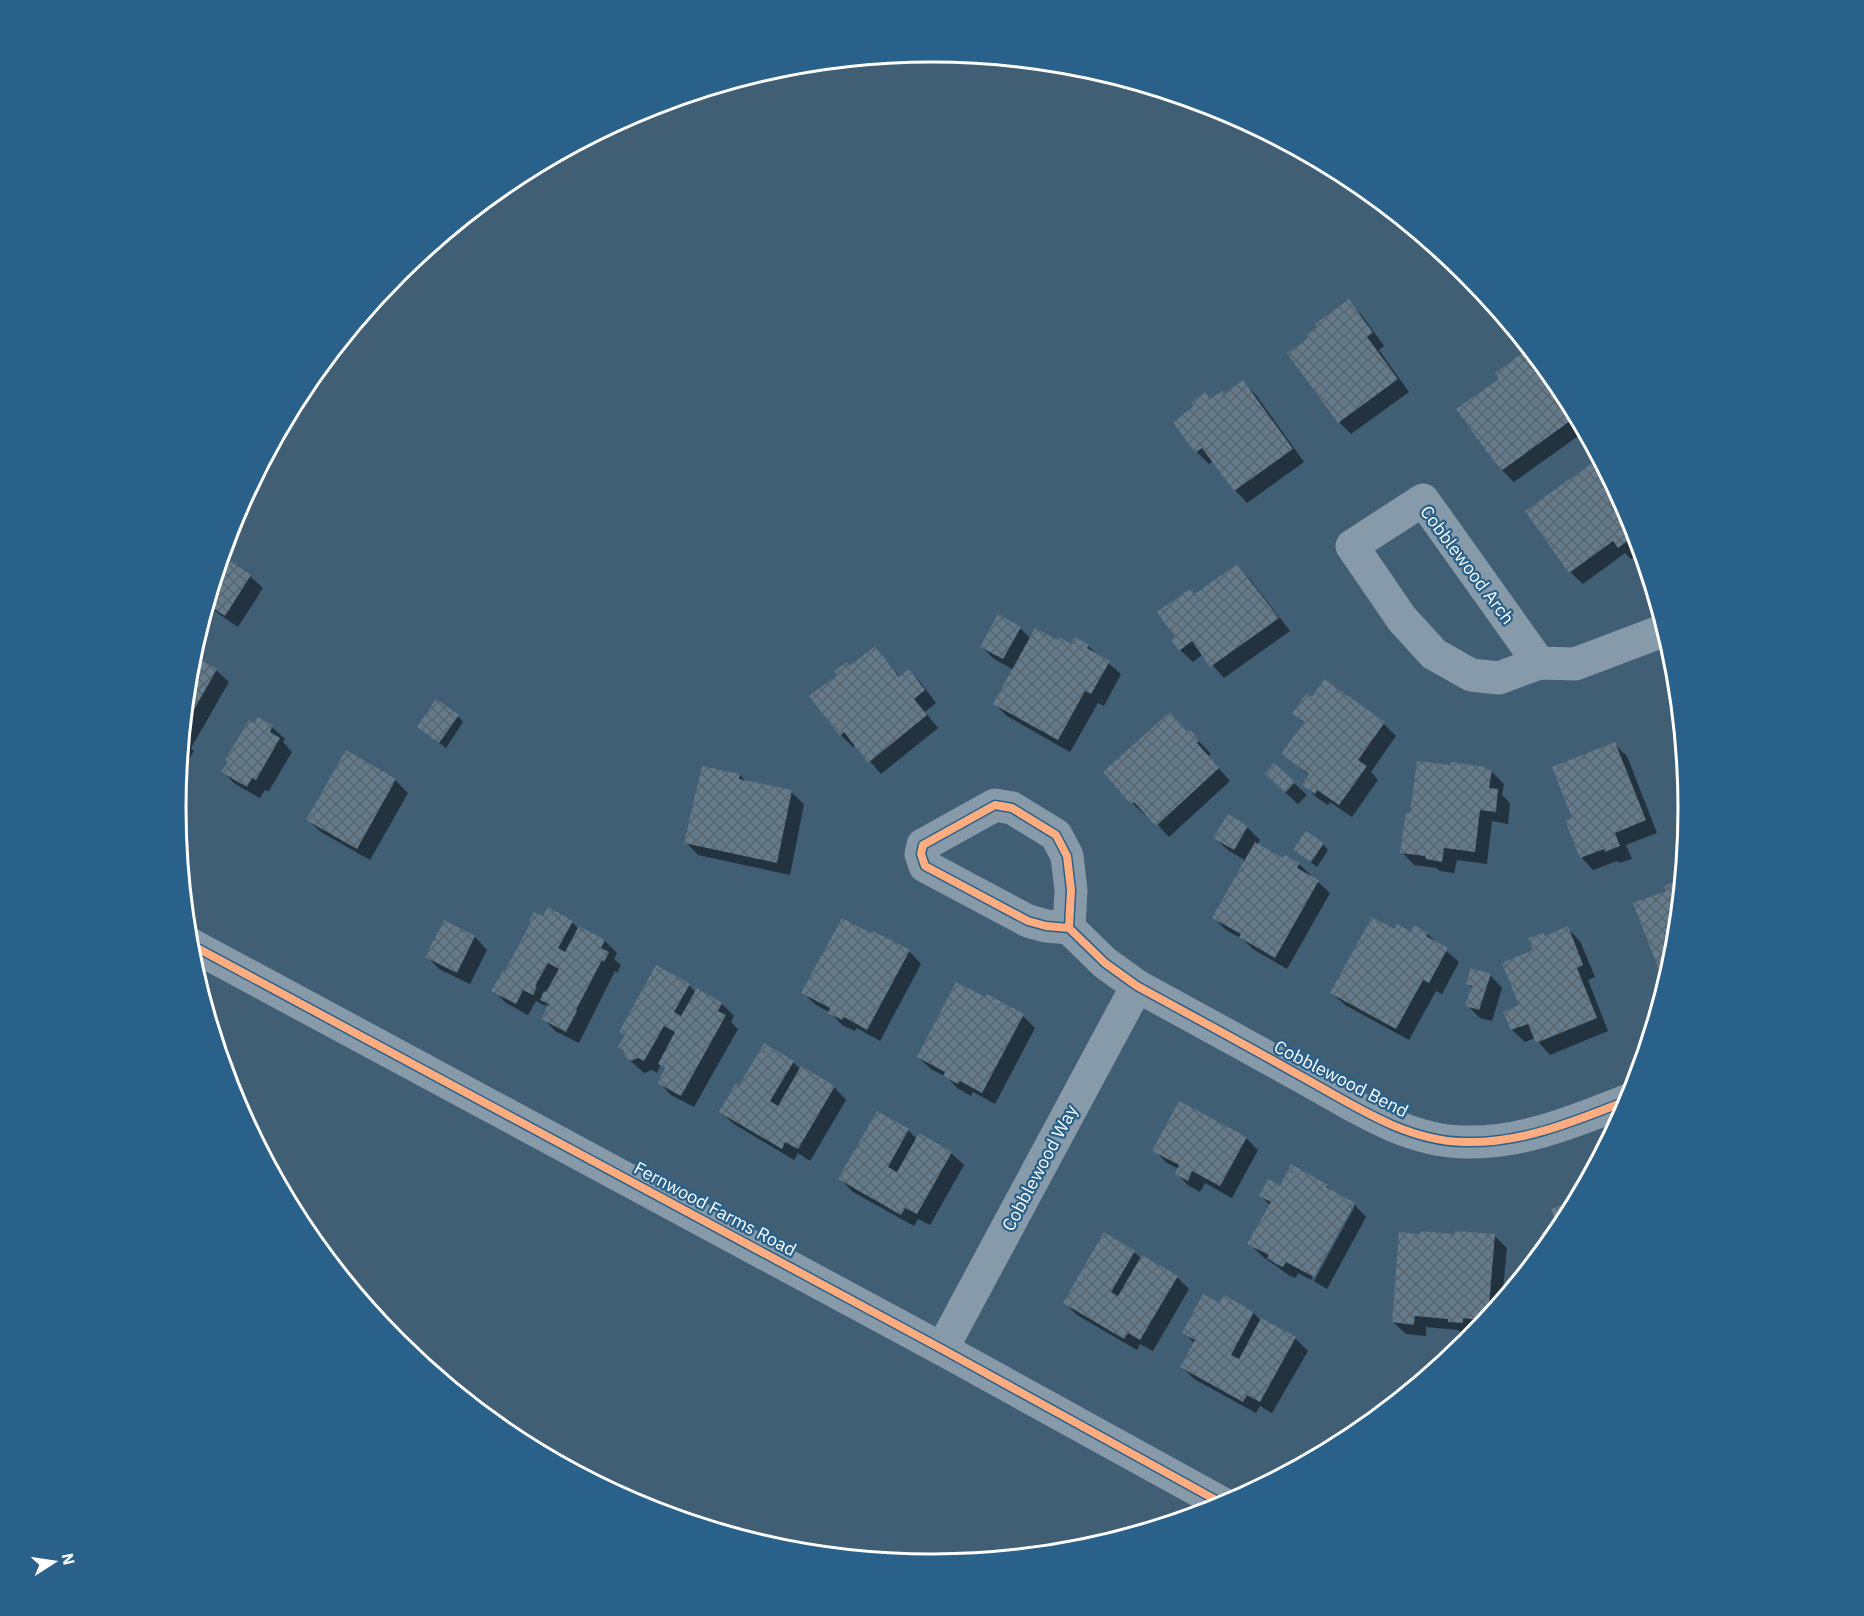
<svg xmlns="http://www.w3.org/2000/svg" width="1864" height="1616" viewBox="0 0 1864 1616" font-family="'IBM Plex Sans',sans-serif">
<defs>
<pattern id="building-cross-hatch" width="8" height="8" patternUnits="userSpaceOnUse" patternTransform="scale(1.5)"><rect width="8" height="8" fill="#647b8c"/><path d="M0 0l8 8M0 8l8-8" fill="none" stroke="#58646c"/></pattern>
</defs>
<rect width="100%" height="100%" fill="#405e74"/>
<g fill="#0007">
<polygon points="1348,301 1361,314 1384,346 1379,350 1409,392 1351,434 1339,422 1311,338"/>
<polygon points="1527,352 1562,388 1566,396 1563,399 1570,409 1565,412 1581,434 1514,482 1502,470 1501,379"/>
<polygon points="1243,382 1256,395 1304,462 1247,503 1235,490 1213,461 1209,464 1197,452 1211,400 1225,396"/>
<polygon points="1598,461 1604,468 1632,519 1642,552 1631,559 1625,553 1583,584 1570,572"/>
<polygon points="222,558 250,576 263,588 238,627 206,605"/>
<polygon points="1237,566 1249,578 1290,631 1224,678 1203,654 1193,662 1180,650 1177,637"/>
<polygon points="1020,628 1031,639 1072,646 1088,646 1121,674 1104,706 1098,703 1070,752 1007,716 995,704 1014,670 994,659 982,647"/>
<polygon points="875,648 900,677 909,670 921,683 936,703 925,712 938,728 881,774 856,745 853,747 841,735 850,667"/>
<polygon points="191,656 216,670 229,682 191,748 194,751 187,763 180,759"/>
<polygon points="1325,681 1384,724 1396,736 1371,772 1378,780 1352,817 1330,802 1328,805 1316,797 1304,784 1310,776 1283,753 1305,724 1294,713 1312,699"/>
<polygon points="458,716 463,722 446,748 418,727"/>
<polygon points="255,725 272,727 285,739 283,742 292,752 269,791 265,790 260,798 235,784 223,772"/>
<polygon points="1189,731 1211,754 1208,756 1230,781 1169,837 1147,813 1145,815 1132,803"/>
<polygon points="1614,744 1627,756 1657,833 1626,845 1632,859 1619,863 1617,861 1593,870 1581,857 1574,818"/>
<polygon points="346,752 395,780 408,793 370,860 321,832 308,820"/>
<polygon points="1274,765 1307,795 1298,804 1278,786"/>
<polygon points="1487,771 1491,771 1504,784 1502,795 1510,803 1508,824 1492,821 1487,864 1457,860 1454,873 1440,871 1436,868 1414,865 1402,852 1411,815"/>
<polygon points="740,775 746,782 791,792 804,804 790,875 698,855 686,842"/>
<polygon points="1228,816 1247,827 1260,840 1257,845 1283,860 1299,864 1330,893 1287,969 1253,949 1244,940 1226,930 1214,918 1246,861 1228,850 1215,838"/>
<polygon points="1323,844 1328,850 1317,867 1295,850"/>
<polygon points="1677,883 1681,886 1674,956 1666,982 1668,891"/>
<polygon points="543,918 572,922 579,929 605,941 617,953 614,959 621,965 617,973 615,971 579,1043 555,1031 543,1018 549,1007 546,1004 545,1006 536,1001 528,1015 506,1003 493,990"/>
<polygon points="445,922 475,937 487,950 470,984 439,969 427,956"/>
<polygon points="1567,928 1580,941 1595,977 1588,980 1608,1031 1550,1055 1535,1038 1525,1042 1512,1030 1505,1013 1521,1006 1535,951 1544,934 1546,937"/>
<polygon points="1394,931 1427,934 1459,962 1442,994 1436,991 1409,1040 1345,1005 1332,993"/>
<polygon points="872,936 909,951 921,964 880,1041 857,1028 855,1031 842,1025 831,1013 816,1005 803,993"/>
<polygon points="1490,975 1502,988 1492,1021 1480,1018 1467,1005 1473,989 1468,984"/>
<polygon points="689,985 696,993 722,1004 734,1016 731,1022 738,1029 694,1107 671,1095 659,1082 666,1070 661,1065 657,1073 652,1070 644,1073 626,1057 626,1053 620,1047 626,1036 621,1031"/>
<polygon points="1023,1016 1035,1028 995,1104 973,1092 971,1096 957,1088 948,1078 931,1069 918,1057"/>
<polygon points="793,1062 801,1070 834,1087 846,1100 810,1161 798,1153 794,1160 734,1124 721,1112 740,1087"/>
<polygon points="877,1113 908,1130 917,1139 919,1135 951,1153 964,1165 930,1225 918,1219 914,1226 853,1192 840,1179"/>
<polygon points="1246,1138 1258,1150 1232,1198 1205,1183 1200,1192 1189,1186 1177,1174 1179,1169 1167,1163 1154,1150"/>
<polygon points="1327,1186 1335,1194 1354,1204 1366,1217 1327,1289 1314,1281 1355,1206 1351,1206 1311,1280 1298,1273 1296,1278 1290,1276 1262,1256 1249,1243 1270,1205 1260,1195 1280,1188"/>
<polygon points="1494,1235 1507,1248 1502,1300 1478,1330 1475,1330 1474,1335 1462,1333 1458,1330 1426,1327 1426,1336 1406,1334 1393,1322 1455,1236"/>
<polygon points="1134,1252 1142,1259 1177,1277 1189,1289 1153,1351 1140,1344 1137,1350 1077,1315 1065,1303"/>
<polygon points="1224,1297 1254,1313 1261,1321 1295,1338 1308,1351 1272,1413 1260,1406 1256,1413 1194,1379 1182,1367 1195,1344 1184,1332 1220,1305"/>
</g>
<g fill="url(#building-cross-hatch)">
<polygon points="1349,299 1373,333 1367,337 1398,379 1338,423 1287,353 1308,338 1306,335 1317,327 1315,324"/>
<polygon points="1527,350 1542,370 1545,368 1556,382 1551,386 1559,396 1554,399 1570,421 1501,471 1456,409 1499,379 1495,373"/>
<polygon points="1243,380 1293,449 1234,491 1202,448 1195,453 1173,422 1194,406 1191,402 1205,392 1210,399 1222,391 1224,394"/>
<polygon points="1598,459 1632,519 1636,534 1618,548 1613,541 1569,573 1525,511"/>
<polygon points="222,556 251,575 225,616 207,604"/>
<polygon points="1237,564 1279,618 1210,667 1192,641 1179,651 1171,639 1175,637 1157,612 1190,589 1195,594"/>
<polygon points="998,614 1021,627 1003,659 980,647"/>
<polygon points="1035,628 1057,640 1059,637 1071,644 1075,637 1089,645 1087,648 1110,661 1091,694 1085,691 1058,740 993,704"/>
<polygon points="875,646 899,677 909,669 925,690 914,699 927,715 868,763 844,732 840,736 809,696 837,675 834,671 847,662 850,666"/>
<polygon points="191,654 217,669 183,729 190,660"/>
<polygon points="1324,679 1385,722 1358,760 1367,766 1339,805 1317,790 1315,794 1302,785 1309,774 1281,754 1304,722 1292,713 1307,693 1312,697"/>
<polygon points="436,699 459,715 439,743 417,727"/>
<polygon points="1170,712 1187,731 1190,729 1199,741 1197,743 1219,768 1156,826 1134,802 1131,804 1103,772"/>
<polygon points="258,717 273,725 270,732 280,738 256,780 252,778 247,787 221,772 228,762 225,760 249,720 254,723"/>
<polygon points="1680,718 1682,737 1681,737 1675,720"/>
<polygon points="1615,742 1646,820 1615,833 1620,846 1605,852 1604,849 1580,858 1565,820 1572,818 1552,767"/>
<polygon points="346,750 396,779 357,849 306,820"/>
<polygon points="1417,761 1451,765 1451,762 1485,767 1485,769 1492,770 1489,788 1498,789 1496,812 1480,810 1475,852 1444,848 1442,862 1426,859 1425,856 1400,853 1406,812 1410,813"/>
<polygon points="1274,763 1295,782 1285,793 1264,774"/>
<polygon points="702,766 740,774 739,779 792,790 777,863 684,843"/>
<polygon points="1228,814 1248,826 1234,850 1213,838"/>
<polygon points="1306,831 1324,843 1311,862 1293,850"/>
<polygon points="1255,842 1283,858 1285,855 1300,863 1297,868 1319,880 1275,958 1239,937 1241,934 1212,918"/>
<polygon points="1677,881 1679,885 1681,884 1674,956 1667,982 1664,983 1633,903 1666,891 1664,886"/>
<polygon points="548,907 573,921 558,948 565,952 579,926 605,940 601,948 609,952 604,962 602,960 576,1010 577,1011 566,1032 541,1019 549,1004 540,1000 544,991 546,992 559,969 548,963 535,986 537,987 533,995 523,990 516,1004 491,991 503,970 505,971 531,922 529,921 534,912 543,916"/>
<polygon points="1372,917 1394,929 1397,924 1411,932 1414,925 1428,933 1426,936 1448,948 1429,983 1423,980 1396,1029 1330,993"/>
<polygon points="842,918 872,934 873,931 910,950 867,1030 844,1017 842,1020 828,1013 830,1008 801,993"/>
<polygon points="444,920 475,936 457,973 425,957"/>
<polygon points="1568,926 1583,965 1577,968 1597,1018 1536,1043 1528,1024 1511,1030 1503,1012 1519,1005 1502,963 1533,950 1528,938 1544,933 1545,936"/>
<polygon points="656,965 690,984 674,1012 681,1016 697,988 722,1003 718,1011 726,1015 681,1096 657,1083 665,1068 658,1064 675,1032 664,1026 644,1061 638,1058 631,1061 625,1057 624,1051 618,1047 625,1035 619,1032"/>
<polygon points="1471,968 1491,974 1479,1010 1465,1006 1472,986 1466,984"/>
<polygon points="956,982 985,997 987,994 1024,1014 982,1093 960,1081 958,1084 943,1076 945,1072 917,1057"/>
<polygon points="764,1043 794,1061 770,1101 778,1106 801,1066 835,1086 798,1149 785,1142 782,1149 719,1112 736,1083 739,1085"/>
<polygon points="1179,1101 1247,1137 1220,1186 1192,1171 1188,1181 1175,1174 1179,1165 1152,1151"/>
<polygon points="877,1111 909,1129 888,1167 897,1172 919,1133 952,1152 917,1214 905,1208 901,1215 838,1179"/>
<polygon points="1291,1164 1328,1185 1326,1187 1355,1203 1314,1277 1286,1262 1283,1267 1276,1264 1267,1258 1269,1255 1247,1244 1271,1202 1259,1196 1268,1179 1280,1186"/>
<polygon points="1577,1199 1561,1229 1547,1246 1542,1232 1558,1225 1551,1209"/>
<polygon points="1420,1231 1454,1234 1454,1231 1495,1234 1488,1318 1486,1321 1463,1318 1463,1323 1448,1322 1448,1319 1415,1316 1414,1325 1392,1322 1399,1232 1420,1234"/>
<polygon points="1104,1232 1135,1251 1111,1292 1118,1296 1142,1255 1178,1276 1140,1340 1128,1333 1124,1339 1063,1303"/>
<polygon points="1203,1294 1219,1303 1224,1295 1254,1312 1231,1355 1239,1359 1261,1318 1296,1337 1260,1402 1247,1395 1243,1402 1180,1367 1195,1340 1182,1333"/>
</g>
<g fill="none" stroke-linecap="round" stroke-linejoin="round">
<g stroke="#879aa9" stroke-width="33">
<polyline points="1539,663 1423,500 1352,546 1402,619 1434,654 1471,675 1499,678 1539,663 1575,664 1665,630"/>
<path d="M1069 928 1071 890 1067 856 1056 835 1012 808 995 805 923 845 921 854 925 866 1028 921 1046 926 1069 928 1105 963 1137 986C1190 1015 1244 1044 1297 1074 1349 1102 1403 1141 1464 1142 1522 1144 1578 1120 1631 1099"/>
<polyline points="188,943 942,1349 1225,1505"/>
<polyline points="942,1349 1137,986"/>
</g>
<g stroke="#2a618a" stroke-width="11">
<g id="cycleway">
<path d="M1069 928 1071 890 1067 856 1056 835 1012 808 995 805 923 845 921 854 925 866 1028 921 1046 926 1069 928 1105 963 1137 986C1190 1015 1244 1044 1297 1074 1349 1102 1403 1141 1464 1142 1522 1144 1578 1120 1631 1099"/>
<polyline points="188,943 942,1349 1225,1505"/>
</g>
</g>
<use href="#cycleway" stroke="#ffac80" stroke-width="8"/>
</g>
<g text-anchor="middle" stroke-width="4.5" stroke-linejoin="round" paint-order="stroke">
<g font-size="18" fill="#fff" stroke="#2a618a">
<text transform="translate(1467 565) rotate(53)" y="6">Cobblewood Arch</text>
<text transform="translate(1341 1079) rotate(27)" y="6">Cobblewood Bend</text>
<text transform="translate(1040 1168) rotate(-62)" y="6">Cobblewood Way</text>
<text transform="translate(715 1209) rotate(28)" y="6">Fernwood Farms Road</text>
</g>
</g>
<path d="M0 0H1864V1616H0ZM186 808a746 746 0 1 1 1492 0a746 746 0 1 1-1492 0Z" fill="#2a618a" fill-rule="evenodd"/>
<path fill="none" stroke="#fff" stroke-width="3" d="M186 808a746 746 0 1 1 1492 0a746 746 0 1 1-1492 0Z"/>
<g transform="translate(54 1562) rotate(78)" stroke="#2a618a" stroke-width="4.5" paint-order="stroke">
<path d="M0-4.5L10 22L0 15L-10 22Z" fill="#ffffff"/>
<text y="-9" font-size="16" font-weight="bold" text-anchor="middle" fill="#ffffff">N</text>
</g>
</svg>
